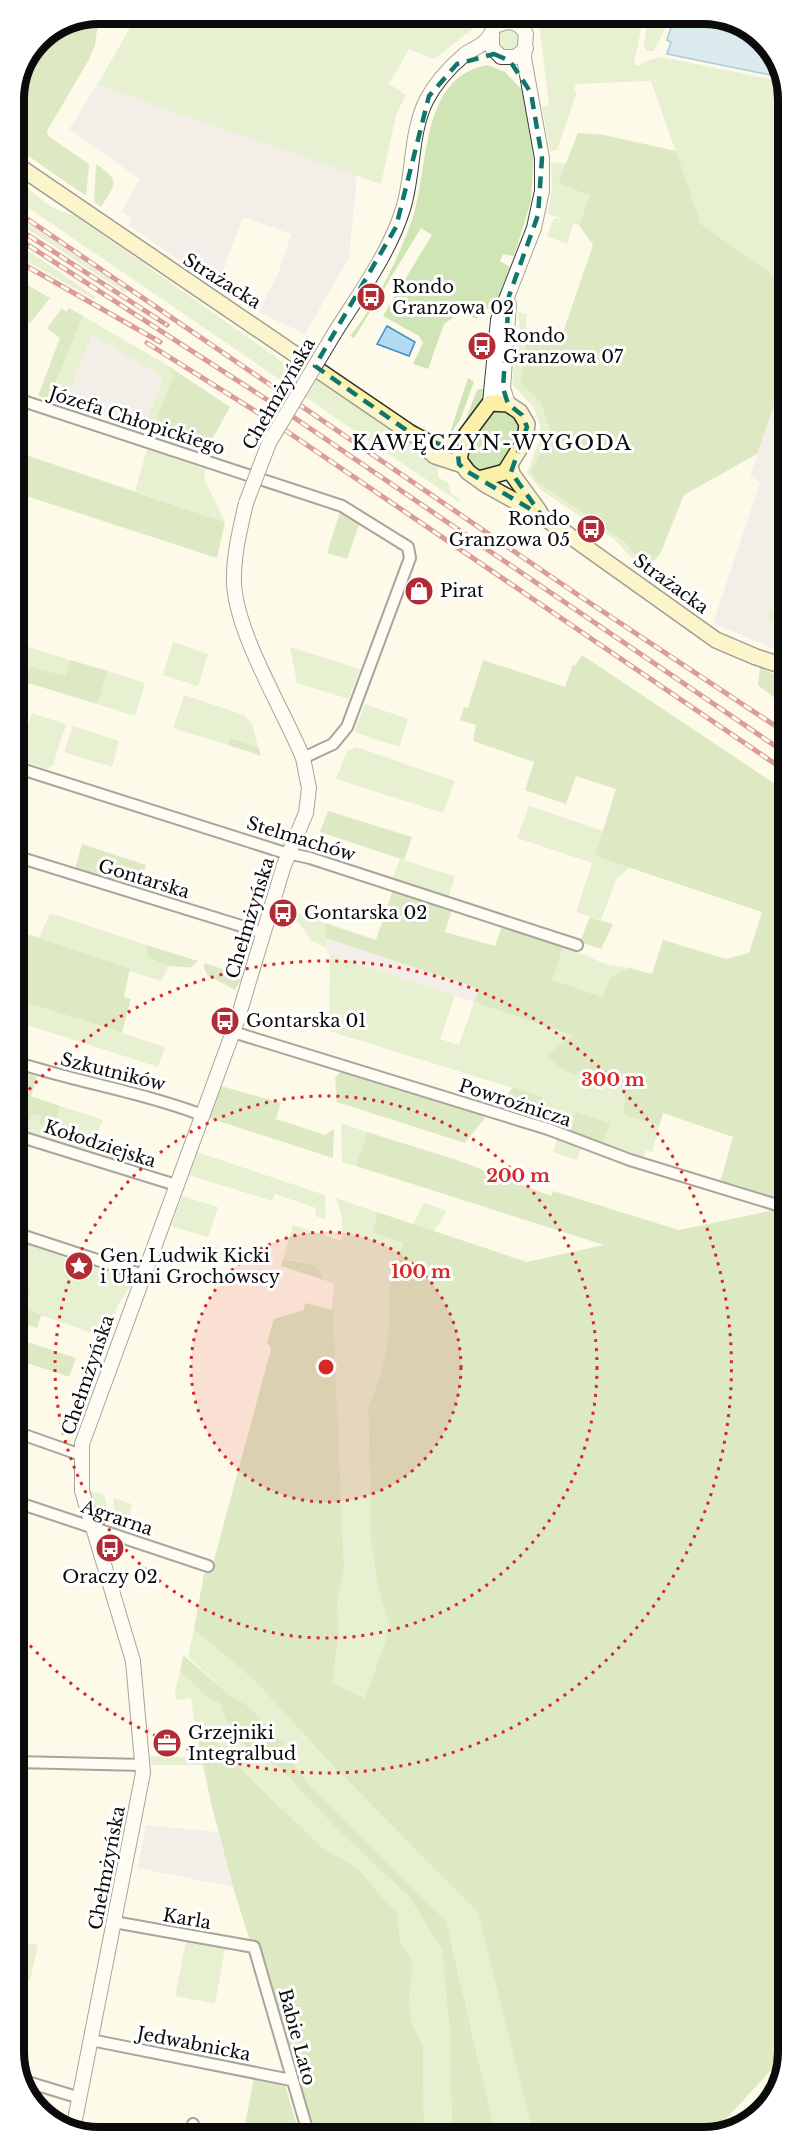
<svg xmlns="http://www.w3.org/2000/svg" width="802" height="2151" viewBox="0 0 802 2151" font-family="'Libre Baskerville',serif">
<rect width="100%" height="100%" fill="#fefaea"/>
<g fill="#e8dfe9">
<polygon points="97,85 357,175 349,258 305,334 258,312 278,274 291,234 243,217 217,286 128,225 132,218 121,211 140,179 69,129"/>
<polygon points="92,335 163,377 144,428 68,404 71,388"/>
<polygon points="773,408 786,413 786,654 713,623 760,483 750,476"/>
<polygon points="326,938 370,952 481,989 474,1002 327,953"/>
<polygon points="146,1825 218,1832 233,1887 138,1868"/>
</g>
<g fill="#cfe5b6">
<polygon points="114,14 481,14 473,29 434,59 409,49 389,84 406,95 396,115 381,184 97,85 130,28"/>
<polygon points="538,14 644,14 634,64 638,66 646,61 661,57 785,82 786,284 701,224 651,81 576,84 574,90 577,92 557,150 550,151 542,107 549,105"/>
<polygon points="650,14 669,14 667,25 654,51 647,51 643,46"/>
<polygon points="508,26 520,32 519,49 506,53 496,44 499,31"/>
<path d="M488 65 505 72 524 92 534 150 531 201 514 256 503 254 500 261 510 267 494 310 481 308 477 319 460 313 444 324 428 369 413 364 423 343 419 336 383 316 432 235 421 228 354 338 350 336C378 301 397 261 412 220 430 170 418 77 488 65Z"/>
<polygon points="551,162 566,164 558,183 590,196 579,225 574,223 567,244 547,236 554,218 566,220 548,214 552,188"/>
<path d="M14 175C37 195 45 208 76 216L293 369 312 375 439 464 438 477 448 483 451 493 461 500 459 502 14 198Z"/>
<polygon points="14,214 127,291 125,293 14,220"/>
<polygon points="14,241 96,297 95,300 14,254"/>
<polygon points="518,312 527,314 520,383 541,403 550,430 539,483 626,543 648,569 645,572 614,539 541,490 527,473 540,439 540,425 534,408 512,384 517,334 520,333"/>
<polygon points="83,316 167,365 173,375 153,431 144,428 163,377 92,335 71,388 68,404 53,400 56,382"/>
<polygon points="468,378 474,382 460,420 449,436"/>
<polygon points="479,389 488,389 487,395 454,438 465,422 476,392"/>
<path d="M493 409C507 409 516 415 520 428 516 443 503 453 504 468L481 472 469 464 463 450Z"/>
<polygon points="147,449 206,469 204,479 225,522 135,491"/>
<polygon points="769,610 786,612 786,626 766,620"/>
<polygon points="14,642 70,660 65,676 30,666 25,682 15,679"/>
<polygon points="173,642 208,654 198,686 163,675"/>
<polygon points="290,647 360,669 349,699 297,683"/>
<polygon points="108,671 145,683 135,716 97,704"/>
<polygon points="184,695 244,715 252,724 258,747 231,738 228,745 173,728"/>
<polygon points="365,704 408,719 399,747 354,732"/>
<polygon points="32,713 66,724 53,765 47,769 17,759"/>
<polygon points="73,726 119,741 112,767 64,752"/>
<polygon points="356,747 455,781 443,813 336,779 347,751"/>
<polygon points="529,806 603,831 595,856 630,867 616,880 601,920 576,912 592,863 517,838"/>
<polygon points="400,859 455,876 448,899 391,882"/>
<polygon points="286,909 325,923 327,948 312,941 297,921 290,919 280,926"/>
<polygon points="50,913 146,945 145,950 153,960 170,965 161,981 130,971 130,968 39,938"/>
<polygon points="564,946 605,964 630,968 610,977 604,997 552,980"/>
<path d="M330 954 455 996 440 1039 459 1045 474 1002 572 1035 546 1056C560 1062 574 1069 589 1074 595 1077 601 1074 607 1076 624 1082 628 1099 624 1114L659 1126 652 1152 646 1150 644 1157 603 1144 610 1123 576 1113 569 1133 533 1121 540 1108 541 1097 329 1031Z"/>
<polygon points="15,999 165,1047 158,1067 15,1021"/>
<polygon points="60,1106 103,1120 96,1136 88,1134 86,1138 140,1157 134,1170 15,1133 15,1116 30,1121 32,1114 41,1116 54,1129"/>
<polygon points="341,1123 367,1132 356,1166 342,1162"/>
<polygon points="558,1136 582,1146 577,1160 553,1152"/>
<polygon points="197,1152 325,1195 326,1219 315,1216 316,1208 275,1194 272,1201 189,1175"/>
<polygon points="182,1196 218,1207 208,1237 171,1226"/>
<polygon points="336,1198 377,1212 373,1233 403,1243 390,1284 388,1335 382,1370 368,1408 371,1539 377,1583 390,1628 365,1698 332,1683 339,1631 337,1601 344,1568 332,1305 334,1284 324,1280 323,1275 303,1261 283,1259 293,1225 342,1241 342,1217"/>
<polygon points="424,1203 447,1211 434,1231 413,1224"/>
<polygon points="15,1237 132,1277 131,1285 117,1306 110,1339 23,1309 23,1304 29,1298 28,1288 15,1283"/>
<polygon points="90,1491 104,1495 108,1511 106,1524 99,1521"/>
<polygon points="114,1498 132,1504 125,1531 113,1527"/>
<polygon points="194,1629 255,1681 334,1767 478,1912 533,2135 496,2135 452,1945 312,1788 290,1761 282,1742 248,1706 231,1696 188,1657"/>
<polygon points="180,1671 205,1696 221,1704 225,1719 247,1747 280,1768 337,1829 409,1897 442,1949 450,2034 452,2136 424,2136 423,2045 412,2024 409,1998 413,1961 401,1945 397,1914 356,1867 321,1847 229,1757 201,1726 195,1726 191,1698 176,1700 175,1692"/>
<polygon points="150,1756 202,1758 204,1765 151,1765"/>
<polygon points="16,1941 38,1945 30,1981 16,1978"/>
<polygon points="186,1941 225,1949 215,2004 175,1996"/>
</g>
<g fill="#b3d596">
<polygon points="99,14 95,46 88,61 47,131 48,136 89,164 86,196 14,146 14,94 39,38"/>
<polygon points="578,133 604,135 676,151 701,224 786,284 786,382 773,408 757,454 684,495 661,552 648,569 626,543 539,483 531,472 550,430 541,403 520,383 526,337 559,344 593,245 579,225 590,196 558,183"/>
<path d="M96 164C121 181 116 183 101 207L94 202Z"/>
<polygon points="14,277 50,298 30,323 14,315"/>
<polygon points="62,308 66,312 69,308 83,316 56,382 53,400 38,396 60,338 47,328"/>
<polygon points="167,365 230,407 209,445 154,427 173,375"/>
<polygon points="14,451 225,522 217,558 14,492"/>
<polygon points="340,512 360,522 347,559 327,553"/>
<path d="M582 655 787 792V1204L720 1183 733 1137 663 1113 659 1126 623 1114C628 1100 624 1081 606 1076 595 1072 581 1078 569 1072 561 1069 553 1061 546 1056L572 1035 474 1002 480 989 326 938 325 923 376 940 393 889 452 909 445 932 495 946 502 926 564 946 552 980 603 997 610 977 630 968 652 974 663 940 726 959 749 953 762 912 595 856 616 789 576 776 566 804 525 790 534 762 473 741 476 725 460 720 464 707 468 708 483 660 565 687 573 664 575 666Z"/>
<polygon points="70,660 108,671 97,704 25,682 30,666 65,676"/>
<polygon points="760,667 786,681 786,707 758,685"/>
<polygon points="230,738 258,747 261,756 228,745"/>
<polygon points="328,811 412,837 404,860 320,832"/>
<polygon points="82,844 146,865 138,889 75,869"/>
<polygon points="590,917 613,924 601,949 580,942"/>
<polygon points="15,930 130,968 124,997 131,999 122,1033 15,999"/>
<path d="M146 945 198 961 192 967C177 968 160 965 147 956Z"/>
<polygon points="205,963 243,976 235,990 207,975 204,967"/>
<polygon points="15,1070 37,1077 31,1096 60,1106 54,1129 39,1124 41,1116 32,1114 30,1121 15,1116"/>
<polygon points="340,1072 363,1076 488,1114 465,1143 337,1102 335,1078"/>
<polygon points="221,1086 281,1103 276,1119 325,1135 334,1129 333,1158 209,1118"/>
<polygon points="513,1087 542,1097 540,1108 533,1121 508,1112 513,1104 504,1098"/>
<polygon points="576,1112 610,1123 603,1144 570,1133"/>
<polygon points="367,1132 454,1159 551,1196 553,1191 679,1230 779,1209 787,1212 788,2052 711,2135 533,2135 478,1912 334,1767 255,1681 194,1629 204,1574 210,1572 213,1564 271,1349 267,1342 274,1319 304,1310 305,1303 333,1310 344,1568 337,1601 339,1631 332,1683 365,1698 390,1628 377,1583 371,1539 368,1408 382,1370 388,1335 390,1284 403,1243 373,1233 377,1212 527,1262 604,1245 356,1166"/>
<path d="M283 1259C300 1264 319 1258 324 1280L281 1266Z"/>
<polygon points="15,1283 31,1292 22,1307 41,1315 37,1328 15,1321"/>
<polygon points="15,1338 76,1358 69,1377 15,1359"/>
<polygon points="183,1655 231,1696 248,1706 282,1742 291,1761 312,1788 446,1921 496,2135 452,2136 450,2034 442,1949 409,1897 337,1829 280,1768 247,1747 225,1719 221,1704 205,1696 180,1671"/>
<polygon points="195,1726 201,1726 229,1757 321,1847 356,1867 397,1914 401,1945 413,1961 409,1998 412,2024 423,2045 424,2136 311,2136 233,1887 211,1803"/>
<polygon points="254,2078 285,2085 300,2136 281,2136 245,2125"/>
</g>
<g fill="#b2daf2" stroke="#3d90c4" stroke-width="1.5">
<polygon points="675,14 709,14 759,35 785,78 667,54 671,42 667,40"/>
<polygon points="387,326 415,342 409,356 377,344"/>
</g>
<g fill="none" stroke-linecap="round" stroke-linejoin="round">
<g stroke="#3e3e3e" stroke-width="14">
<g id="minor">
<polyline points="14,398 342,506 408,547 410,558 347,727 333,744 303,758"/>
<polyline points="15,767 282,852 310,858 577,945"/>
<polyline points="15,856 264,933"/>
<polyline points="233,1032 548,1129 630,1160 787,1208"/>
<path d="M15 1062C77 1082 141 1092 202 1115"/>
<polyline points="15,1135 176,1185"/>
<polyline points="15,1233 143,1275"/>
<polyline points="16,1432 81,1455"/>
<polyline points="16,1502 208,1566"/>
<polyline points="16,1762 143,1765"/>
<polyline points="114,1922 254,1947 309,2136"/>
<polyline points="91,2040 291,2080"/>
<polyline points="21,2080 80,2098"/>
<polyline points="191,2137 193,2124"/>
</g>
</g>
<g stroke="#3e3e3e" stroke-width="16">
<g id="tertiary">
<polyline points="492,32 492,48 501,57 516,57 526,48"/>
<path d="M334 334C359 294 389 254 403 209 414 174 410 134 426 101 435 83 450 67 464 55 475 47 486 45 492 32"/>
<path d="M490 403 498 320 534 228 542 191V158L524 58 526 34C520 22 510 19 498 25"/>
<polyline points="508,404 503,388 509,304"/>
<path d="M73 2130 143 1773 133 1661 82 1491V1444L237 1021 284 865 306 813 309 788 303 758C283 709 237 635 234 584 233 557 240 529 246 503"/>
</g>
</g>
<g stroke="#2d2d2d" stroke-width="18">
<g id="secondary">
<path d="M14 163 409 432C431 444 438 452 463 439"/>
<polyline points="422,445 435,456 459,464"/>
<polyline points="510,465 512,474 539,511"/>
<polyline points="479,479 505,472 525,440 527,424 520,412 508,404 490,403 463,439 459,460 468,472 486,485 542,516 716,640 756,657 786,667"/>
</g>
</g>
<use href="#minor" stroke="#fff" stroke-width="10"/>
<use href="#tertiary" stroke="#fff" stroke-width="14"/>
<use href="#secondary" stroke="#faf0a8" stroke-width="15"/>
<g stroke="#b12c34" stroke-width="5">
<g id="rail">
<polyline points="14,210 581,597 786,733"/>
<polyline points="14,226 167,325"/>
<polyline points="14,236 283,410 787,754"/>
<polyline points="14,259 160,342"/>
<polyline points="147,343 276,424 787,772"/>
</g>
</g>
<use href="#rail" stroke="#fff" stroke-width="3" stroke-dasharray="9" stroke-linecap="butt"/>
<g stroke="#3e3e3e" stroke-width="16" stroke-linecap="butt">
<polyline id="tertiary-bridge" points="246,503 269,443 334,334"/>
</g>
<use href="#tertiary-bridge" stroke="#fff" stroke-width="14"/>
</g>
<path d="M0 0H802V2151H0ZM494 54 510 61 531 93 542 158 538 215 509 296 503 388 508 404 522 415 527 427 511 472 542 516 468 472 459 464 457 443 444 446 409 432 315 366 396 227 429 96 457 64Z" fill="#fefaea" fill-opacity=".55" fill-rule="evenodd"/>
<path fill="none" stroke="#0f766e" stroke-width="4.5" stroke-dasharray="12 8" stroke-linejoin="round" d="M494 54 510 61 531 93 542 158 538 215 509 296 503 388 508 404 522 415 527 427 511 472 542 516 468 472 459 464 457 443 444 446 409 432 315 366 396 227 429 96 457 64Z"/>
<circle cx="326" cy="1367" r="135" fill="#d62828" fill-opacity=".12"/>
<g fill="none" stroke="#d62828" stroke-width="3" stroke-dasharray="3 6">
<circle cx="326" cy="1367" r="135"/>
<circle cx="326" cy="1367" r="271"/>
<path d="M17 1103A406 406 0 1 1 17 1631"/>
</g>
<defs>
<g id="bus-disc" transform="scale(1.5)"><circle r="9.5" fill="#b12c34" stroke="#fff"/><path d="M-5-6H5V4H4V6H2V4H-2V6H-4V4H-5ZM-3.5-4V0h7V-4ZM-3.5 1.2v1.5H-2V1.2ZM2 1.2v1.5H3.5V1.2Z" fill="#fff"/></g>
<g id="shop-disc" transform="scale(1.5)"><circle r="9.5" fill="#b12c34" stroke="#fff"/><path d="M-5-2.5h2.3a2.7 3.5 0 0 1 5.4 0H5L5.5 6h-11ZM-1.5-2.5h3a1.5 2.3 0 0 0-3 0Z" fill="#fff"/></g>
<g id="sight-disc" transform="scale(1.5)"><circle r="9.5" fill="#b12c34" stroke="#fff"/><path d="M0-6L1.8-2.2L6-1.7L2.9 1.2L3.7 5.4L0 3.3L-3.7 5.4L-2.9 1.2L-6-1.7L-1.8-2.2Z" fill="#fff"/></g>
<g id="office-disc" transform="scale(1.5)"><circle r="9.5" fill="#b12c34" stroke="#fff"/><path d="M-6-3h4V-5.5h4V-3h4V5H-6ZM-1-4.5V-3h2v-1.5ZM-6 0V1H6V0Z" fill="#fff"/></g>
</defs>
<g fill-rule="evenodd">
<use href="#bus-disc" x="371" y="297"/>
<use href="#bus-disc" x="482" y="346"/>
<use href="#bus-disc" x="591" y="529"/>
<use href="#shop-disc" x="419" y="591"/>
<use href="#bus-disc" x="283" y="913"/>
<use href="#bus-disc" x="225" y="1021"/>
<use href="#sight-disc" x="79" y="1266"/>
<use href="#bus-disc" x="110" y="1548"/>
<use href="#office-disc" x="167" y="1743"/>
</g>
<g text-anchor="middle" stroke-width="6" stroke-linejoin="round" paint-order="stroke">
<g font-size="18" fill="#0b0b0b" stroke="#fff">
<text transform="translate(222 281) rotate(32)" y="6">Strażacka</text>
<text transform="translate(279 394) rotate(-60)" y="6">Chełmżyńska</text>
<text transform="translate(137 421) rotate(18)" y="6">Józefa Chłopickiego</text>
<text transform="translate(671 584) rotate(36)" y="6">Strażacka</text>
<text transform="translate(301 839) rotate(17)" y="6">Stelmachów</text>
<text transform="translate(144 879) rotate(17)" y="6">Gontarska</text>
<text transform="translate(250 918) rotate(-73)" y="6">Chełmżyńska</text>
<text transform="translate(113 1072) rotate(14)" y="6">Szkutników</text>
<text transform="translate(515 1103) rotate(18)" y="6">Powroźnicza</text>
<text transform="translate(100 1144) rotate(18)" y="6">Kołodziejska</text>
<text transform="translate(88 1375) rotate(-71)" y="6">Chełmżyńska</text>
<text transform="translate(117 1518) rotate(19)" y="6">Agrarna</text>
<text transform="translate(107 1868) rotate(-79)" y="6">Chełmżyńska</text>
<text transform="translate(187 1919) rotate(10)" y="6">Karla</text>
<text transform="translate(297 2037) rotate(75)" y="6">Babie Lato</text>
<text transform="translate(194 2044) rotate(11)" y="6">Jedwabnicka</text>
</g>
<g font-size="18" fill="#0b0b0b" stroke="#fff" text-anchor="start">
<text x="392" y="293">Rondo<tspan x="392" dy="21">Granzowa 02</tspan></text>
<text x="503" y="342">Rondo<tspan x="503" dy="21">Granzowa 07</tspan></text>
<text x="570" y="525" text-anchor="end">Rondo<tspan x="570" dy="21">Granzowa 05</tspan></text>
<text x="440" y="597">Pirat</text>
<text x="304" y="919">Gontarska 02</text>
<text x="246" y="1027">Gontarska 01</text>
<text x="100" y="1262">Gen. Ludwik Kicki<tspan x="100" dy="21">i Ułani Grochowscy</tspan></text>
<text x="110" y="1583" text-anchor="middle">Oraczy 02</text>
<text x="188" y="1739">Grzejniki<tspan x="188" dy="21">Integralbud</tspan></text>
</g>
<g font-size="21" letter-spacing="1.5" fill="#0b0b0b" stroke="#fff">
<text x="492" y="450">KAWĘCZYN-WYGODA</text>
</g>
</g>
<path d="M0 0H802V2151H0ZM99 24H703A75 75 0 0 1 778 99V2052A75 75 0 0 1 703 2127H99A75 75 0 0 1 24 2052V99A75 75 0 0 1 99 24Z" fill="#fff" fill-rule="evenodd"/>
<path fill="none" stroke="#0b0b0b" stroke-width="8" d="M99 24H703A75 75 0 0 1 778 99V2052A75 75 0 0 1 703 2127H99A75 75 0 0 1 24 2052V99A75 75 0 0 1 99 24Z"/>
<circle cx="326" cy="1367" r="9" fill="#d62828" stroke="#fff" stroke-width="3"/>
<g font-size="18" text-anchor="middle" font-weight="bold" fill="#d62828" stroke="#fff" stroke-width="6" stroke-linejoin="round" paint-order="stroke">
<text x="613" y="1086">300 m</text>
<text x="518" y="1182">200 m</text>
<text x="421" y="1278">100 m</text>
</g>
</svg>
